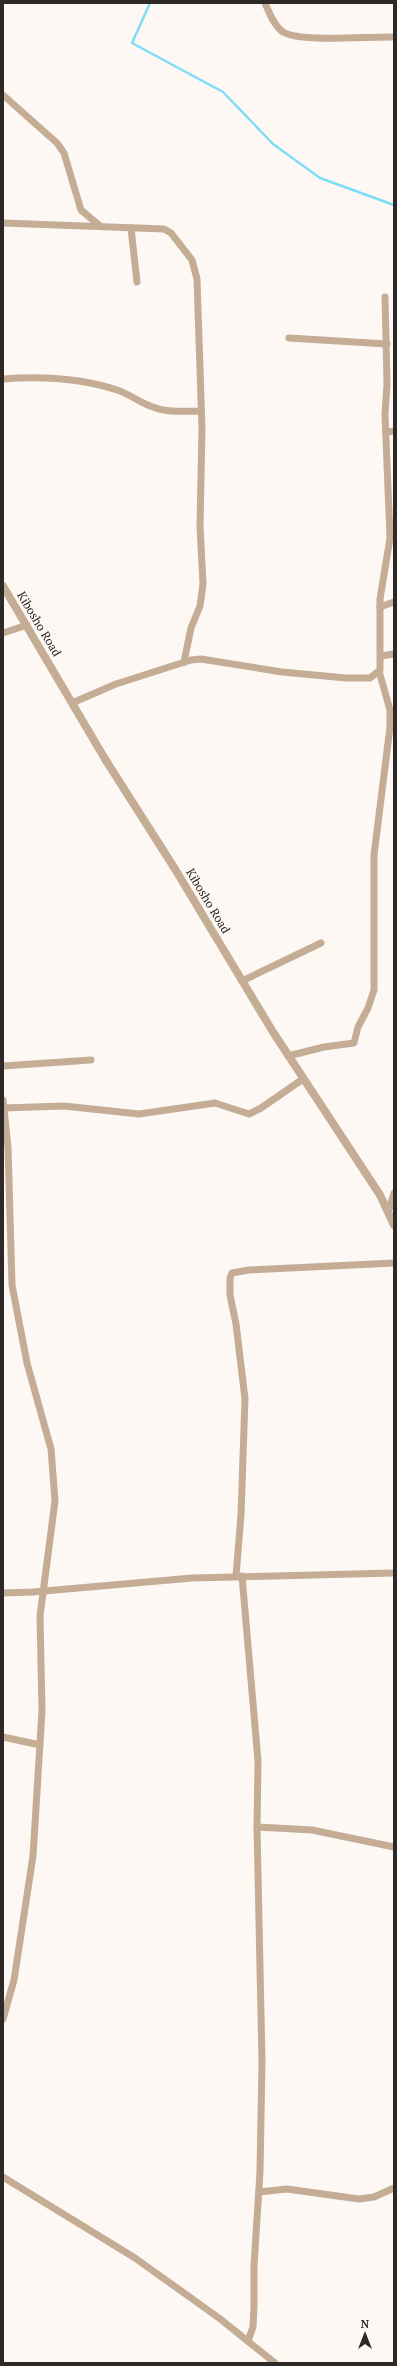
<svg xmlns="http://www.w3.org/2000/svg" width="397" height="2366" viewBox="0 0 397 2366" font-family="'PT Serif',serif">
<rect width="100%" height="100%" fill="#fef8f5"/>
<g fill="none" stroke-linecap="round" stroke-linejoin="round">
<polyline stroke="#7dddf8" stroke-width="2.5" points="150,3 132,43 223,92 273,144 320,178 394,205"/>
<g stroke="#c4ad94" stroke-width="7">
<path d="M265 3C269 12 274 26 283 32 302 43 369 36 394 37"/>
<polyline points="3,95 57,143 64,153 81,210 100,226"/>
<polyline points="3,223 164,229 171,233 192,260 197,279 202,429 200,526 203,584 200,606 191,628 184,662"/>
<polyline points="131,228 137,282"/>
<polyline points="289,338 387,344"/>
<path d="M3 379C42 376 80 378 117 390 130 394 140 403 153 407 167 413 186 411 201 411"/>
<polyline points="386,432 394,431"/>
<polyline points="380,607 394,602"/>
<polyline points="3,633 27,625"/>
<polyline points="381,656 394,654"/>
<polyline points="72,703 116,684 191,660 201,659 282,672 346,678 370,678 380,670 380,599 390,538 385,414 387,384 385,297"/>
<polyline points="242,981 321,943"/>
<polyline points="288,1056 324,1047 354,1043 358,1027 368,1008 374,990 374,855 390,727 390,710 379,671"/>
<polyline points="3,1066 91,1060"/>
<polyline points="3,1100 8,1147 12,1285 27,1363 51,1449 55,1501 40,1616 42,1711 33,1856 14,1980 3,2019"/>
<polyline points="4,1108 64,1106 139,1114 215,1103 249,1114 261,1108 303,1079"/>
<polyline points="389,1210 394,1193"/>
<polyline points="236,1576 241,1515 245,1399 236,1324 230,1295 230,1278 232,1273 249,1270 394,1263"/>
<polyline points="242,1576 258,1761 257,1827 262,2061 260,2172 254,2266 254,2306 253,2327 248,2341"/>
<polyline points="3,1593 33,1592 192,1578 394,1573"/>
<polyline points="3,1737 40,1745"/>
<polyline points="257,1827 312,1830 394,1847"/>
<polyline points="3,2177 135,2258 219,2318 275,2363"/>
<polyline points="259,2192 287,2189 359,2199 374,2197 394,2188"/>
</g>
<polyline stroke="#c4ad94" stroke-width="8" points="3,586 105,759 175,869 273,1032 380,1195 394,1225"/>
</g>
<g text-anchor="middle" stroke-width="4" stroke-linejoin="round" paint-order="stroke">
<g font-size="12" fill="#2e2926" stroke="#fef8f5">
<text transform="translate(39 624) rotate(59)" y="4">Kibosho Road</text>
<text transform="translate(208 901) rotate(59)" y="4">Kibosho Road</text>
</g>
</g>
<rect width="397" height="2366" fill="none" stroke="#2e2926" stroke-width="8"/>
<g transform="translate(365 2334)" stroke="#fef8f5" stroke-width="3" paint-order="stroke">
<path d="M0-3L7 15L0 10L-7 15Z" fill="#2e2926"/>
<text y="-6" font-size="11" font-weight="bold" text-anchor="middle" fill="#2e2926">N</text>
</g>
</svg>
